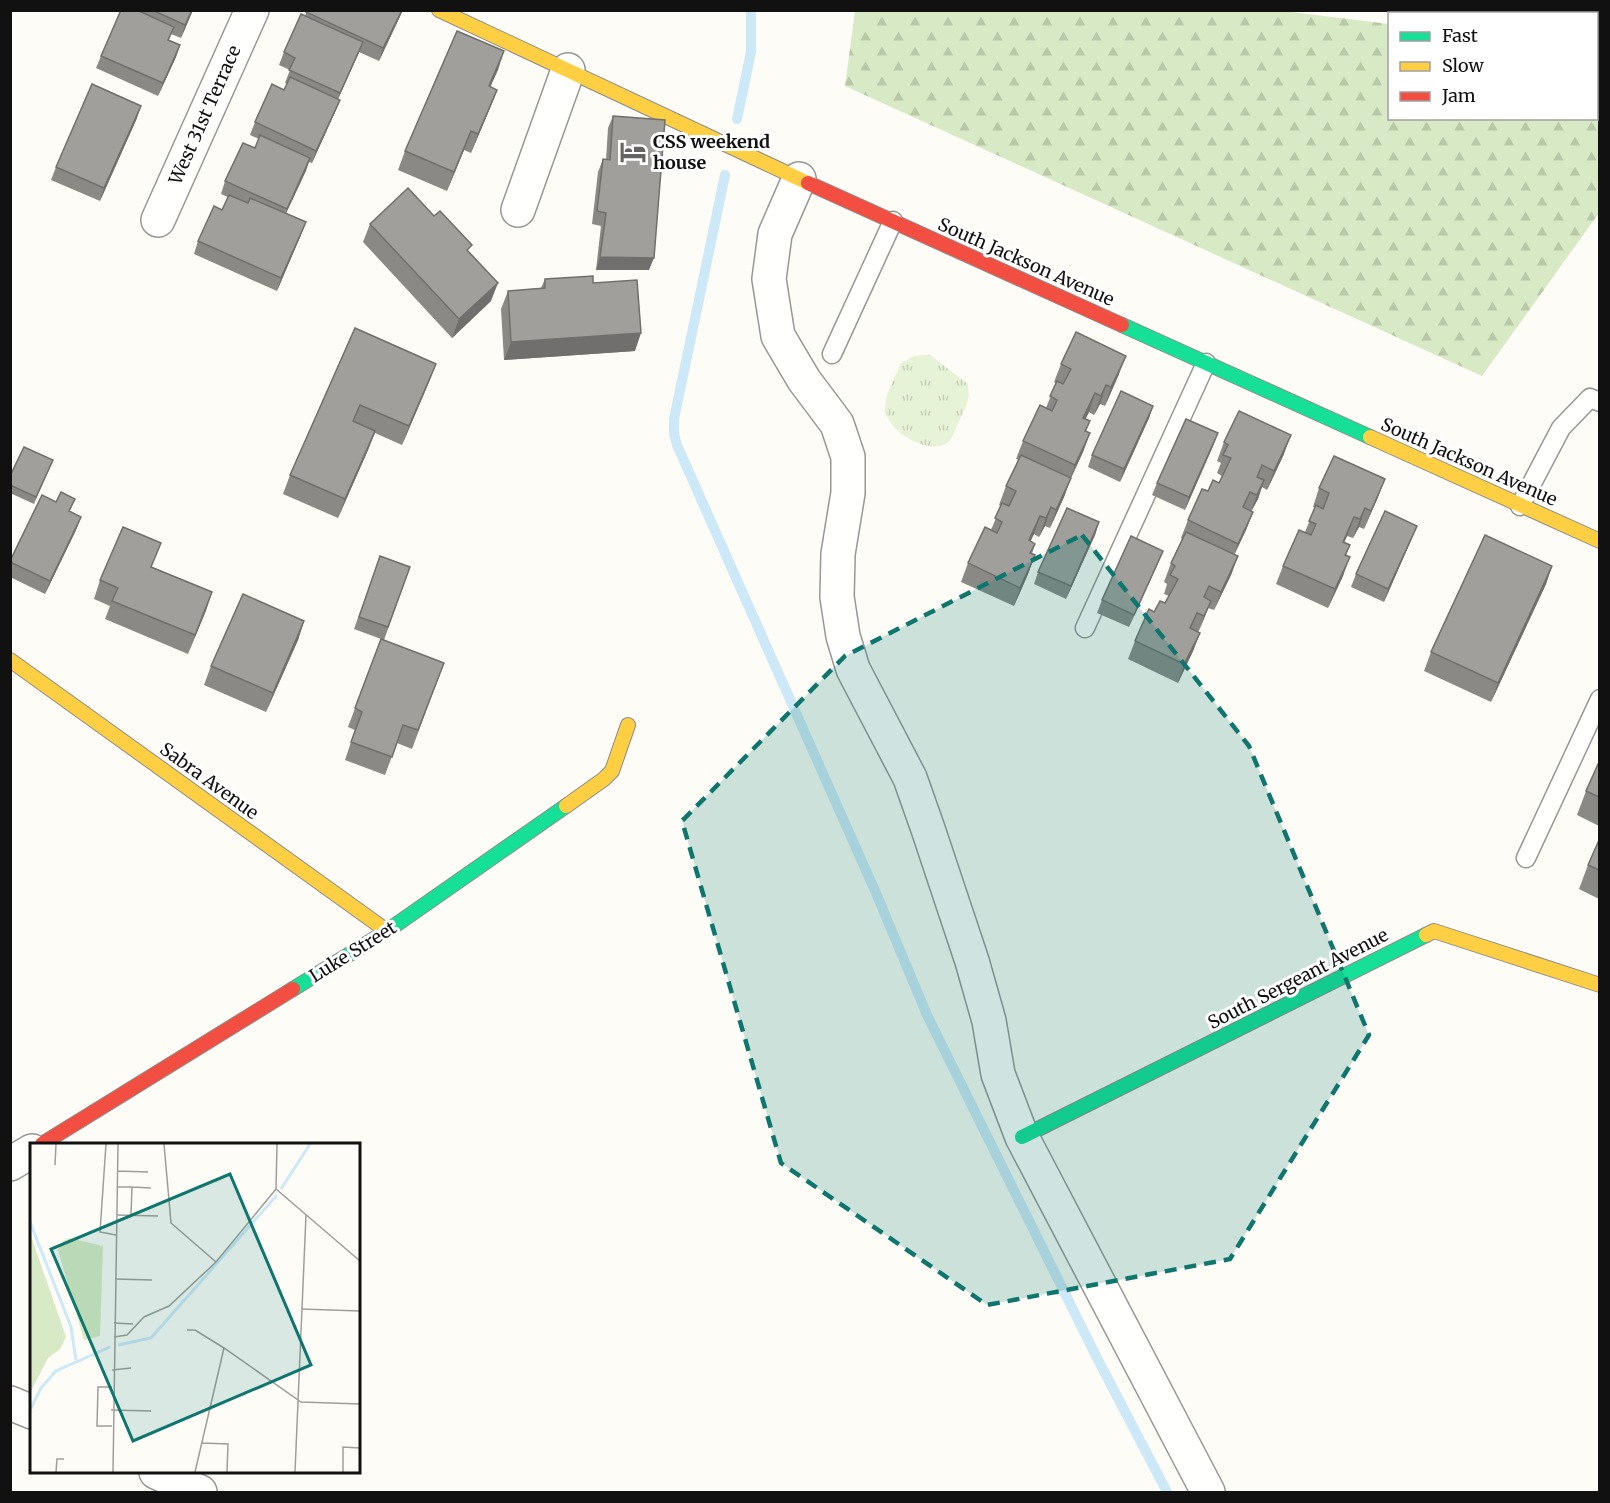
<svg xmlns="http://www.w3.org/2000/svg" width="1610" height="1503" viewBox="0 0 1610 1503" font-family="Merriweather,serif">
<defs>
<pattern id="forest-firs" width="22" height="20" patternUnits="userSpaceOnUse" patternTransform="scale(1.5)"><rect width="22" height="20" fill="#d8eac5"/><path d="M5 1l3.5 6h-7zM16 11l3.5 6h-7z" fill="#b8c8a8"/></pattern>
<pattern id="park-tufts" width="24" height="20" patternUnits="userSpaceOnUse" patternTransform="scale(1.5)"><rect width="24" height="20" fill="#e7f3d7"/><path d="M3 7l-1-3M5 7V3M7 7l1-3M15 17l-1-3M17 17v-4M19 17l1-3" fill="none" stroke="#c5cfb8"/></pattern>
</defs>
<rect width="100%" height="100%" fill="#fdfcf7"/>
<polygon fill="url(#forest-firs)" points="855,11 1275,10 1389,24 1390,118 1596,118 1597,56 1600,58 1599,213 1482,376 845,86"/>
<path fill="url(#park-tufts)" d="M930 355 968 384C970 401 967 404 960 419 957 425 954 434 950 440 933 460 883 430 885 406 886 392 896 376 901 363L914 356Z"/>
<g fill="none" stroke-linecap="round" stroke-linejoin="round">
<g stroke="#cde8f7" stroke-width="10">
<polyline points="737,119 751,52 751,10"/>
<polyline points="725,175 674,419 674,434 677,445 876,893 927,1015 1096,1356 1167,1492"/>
</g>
<g stroke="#979795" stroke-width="21">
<g id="lane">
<polyline points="832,354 893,221"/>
<polyline points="1520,506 1561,428 1590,398 1600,402"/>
<polyline points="1085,628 1206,363"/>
<polyline points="1526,858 1600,699"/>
</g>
</g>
<g stroke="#979795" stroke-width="36">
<g id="street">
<polyline points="799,179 775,234 769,279 778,336 804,380 837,424 848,457 848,493 838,554 837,597 843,636 853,669 910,778 928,829 972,961 989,1021 998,1074 1022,1137 1208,1492"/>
<polyline points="518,210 568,70"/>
<polyline points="158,220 252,10"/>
<polyline points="10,1164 32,1151"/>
<polyline points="10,1403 32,1412"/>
<polyline points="156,1472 200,1492"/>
</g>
</g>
<g stroke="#8e8d8b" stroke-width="16">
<g id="fast">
<polyline points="1122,325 1370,437"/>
<polyline points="293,989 387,931 566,806"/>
<polyline points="1022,1137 1426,935"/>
</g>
</g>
<g stroke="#8e8d8b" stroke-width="16">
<g id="slow">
<polyline points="439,10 808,183"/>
<polyline points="1370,437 1600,541"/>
<polyline points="10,660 387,931"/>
<polyline points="566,806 604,779 612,771 628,725"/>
<polyline points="1426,935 1434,931 1600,985"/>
</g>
</g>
<g stroke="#8e8d8b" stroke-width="16">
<g id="jam">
<polyline points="808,183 1122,325"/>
<polyline points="42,1144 293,989"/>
</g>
</g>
<use href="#lane" stroke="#fffffe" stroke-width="18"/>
<use href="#street" stroke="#fffffe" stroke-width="33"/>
<use href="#fast" stroke="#16e098" stroke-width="14"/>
<use href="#slow" stroke="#ffcf43" stroke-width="14"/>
<use href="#jam" stroke="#f24e42" stroke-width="14"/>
</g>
<g fill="#8a8986">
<polygon points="119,10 193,10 181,38 171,34 169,40 180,45 176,57 158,96 96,68 101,56 121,11"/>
<polygon points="307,10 403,10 379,61 359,52 338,99 335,112 312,163 309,162 286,213 306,222 277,291 194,254 198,241 222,210 228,197 221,194 225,181 255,148 259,139 250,135 255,122 284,90 287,84 285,83 290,70 279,65 284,52 305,16"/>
<polygon points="504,51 490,87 497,90 490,108 471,153 464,150 447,191 398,170 405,151"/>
<polygon points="613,116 649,270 596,270 601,226 592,224 598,172 603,159 606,160 608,128"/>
<polygon points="137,118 100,201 51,180 56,167"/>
<polygon points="434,216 470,253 491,301 452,338 363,242 370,224"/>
<polygon points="545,279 593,283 635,351 504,360 501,309 508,291 541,288"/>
<polygon points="355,328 436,364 429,382 402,445 375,433 368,450 338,518 283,494 290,475"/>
<polygon points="1061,364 1119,374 1105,406 1100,404 1094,415 1089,412 1085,419 1090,421 1086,432 1090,433 1083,452 1071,478 1064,497 1050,528 1045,526 1039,537 1034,534 1030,541 1035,544 1032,554 1035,555 1028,574 1014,606 961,582 968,563 991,530 1001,506 999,505 1006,486 1019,460 1016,459 1023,441 1046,408 1056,383 1054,382"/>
<polygon points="1153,406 1149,418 1120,482 1088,467 1092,455"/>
<polygon points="1218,433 1213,446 1185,510 1152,495 1157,483"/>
<polygon points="1224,442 1284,454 1267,490 1262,487 1258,499 1251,511 1253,512 1246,530 1234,554 1238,556 1231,575 1214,610 1208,608 1198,632 1200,633 1193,651 1178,683 1128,659 1135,641 1154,612 1165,603 1169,596 1164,594 1167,584 1164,582 1171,563 1182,539 1181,538 1188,520 1208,491 1219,483 1222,476 1217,473 1221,463 1217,461"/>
<polygon points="50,467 34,504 10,493 10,476"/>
<polygon points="1319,488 1378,497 1364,529 1359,527 1353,538 1347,536 1344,543 1350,545 1346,556 1343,576 1328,608 1276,584 1283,566 1305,532 1315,508 1313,507"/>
<polygon points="70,512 81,517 76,530 45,594 10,577 10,561"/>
<polygon points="1099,522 1095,535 1066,599 1034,584 1038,572"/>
<polygon points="1412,538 1384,602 1351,587 1356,574"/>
<polygon points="1163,551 1158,563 1129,627 1097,613 1102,600"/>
<polygon points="380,556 410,567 384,640 354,629"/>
<polygon points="1552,566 1546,584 1491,702 1424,671 1431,652"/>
<polygon points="152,567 212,592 188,654 105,619 110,606 94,599 100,580"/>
<polygon points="304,621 298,640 266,712 204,685 211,666"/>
<polygon points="381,639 444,663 412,749 397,743 385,775 345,760 355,730 348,727"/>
<polygon points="1599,762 1599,826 1577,815 1586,791"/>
<polygon points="1599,840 1599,899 1579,889 1588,865"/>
</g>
<g fill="#716f6d">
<polygon points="192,10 193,10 181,38 185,25"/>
<polygon points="402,10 403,10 379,61 383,48"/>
<polygon points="363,42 358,54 335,106 340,93"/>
<polygon points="180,45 176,57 158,96 163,83"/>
<polygon points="504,51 498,70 482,105 489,86"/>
<polygon points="497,90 490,108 471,153 478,134"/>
<polygon points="340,100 335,112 312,163 316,151"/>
<polygon points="141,106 137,118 100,201 104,188"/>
<polygon points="471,131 464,150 447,191 454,172"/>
<polygon points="310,158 306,171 282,222 287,209"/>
<polygon points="306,222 301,235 277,291 281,278"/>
<polygon points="600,257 654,258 649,270 596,270"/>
<polygon points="498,283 491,301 452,338 459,319"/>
<polygon points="641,333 635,351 504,360 511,342"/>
<polygon points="1126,356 1119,374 1105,406 1111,387"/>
<polygon points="436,364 429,382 402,445 409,426"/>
<polygon points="1106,385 1100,404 1094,415 1101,396"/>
<polygon points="1095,393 1089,412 1077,437 1083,418"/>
<polygon points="1153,406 1149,418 1120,482 1124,469"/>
<polygon points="375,431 368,450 338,518 345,499"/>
<polygon points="1090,433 1083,452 1068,484 1075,465"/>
<polygon points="1218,433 1213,446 1185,510 1189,497"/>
<polygon points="1291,435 1284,454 1267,490 1274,471"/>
<polygon points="1071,478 1064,497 1050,528 1056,510"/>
<polygon points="1385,479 1378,497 1364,529 1371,511"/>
<polygon points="1264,480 1258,499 1250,514 1257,495"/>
<polygon points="1051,507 1045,526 1039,537 1046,518"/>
<polygon points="1365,508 1359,527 1353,538 1360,519"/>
<polygon points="1253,512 1246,530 1231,562 1238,544"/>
<polygon points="1040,516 1034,534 1022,559 1029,540"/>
<polygon points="81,517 76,530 45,594 50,581"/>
<polygon points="1354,517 1347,536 1336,560 1343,542"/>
<polygon points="1099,522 1095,535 1066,599 1071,586"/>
<polygon points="1417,526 1412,538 1384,602 1388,589"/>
<polygon points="1163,551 1158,563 1129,627 1134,615"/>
<polygon points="1035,555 1028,574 1014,606 1020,588"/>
<polygon points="1238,556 1231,575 1214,610 1221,592"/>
<polygon points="1350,557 1343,576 1328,608 1335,589"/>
<polygon points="1552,566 1546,584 1491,702 1498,683"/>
<polygon points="212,592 206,611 188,654 195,635"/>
<polygon points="1211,601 1204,619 1197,635 1204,616"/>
<polygon points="304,621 298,640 266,712 273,693"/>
<polygon points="1200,633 1193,651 1178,683 1184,664"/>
</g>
<g fill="#a19f9c" stroke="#716f6d" stroke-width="1.5">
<polygon points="121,10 137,10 174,27 168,40 180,45 163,83 101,56"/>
<polygon points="152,10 192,10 185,25"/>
<polygon points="307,10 402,10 383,48 306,12"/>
<polygon points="301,14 363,42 340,93 289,70 295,58 284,52"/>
<polygon points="457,31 504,51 489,86 497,90 478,134 471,131 454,172 405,151"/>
<polygon points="290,77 340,100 316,151 255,122 272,84 284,90"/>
<polygon points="92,84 141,106 104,188 56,167"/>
<polygon points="613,116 665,120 654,258 600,257 606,213 597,211 603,159 610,160"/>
<polygon points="260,135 310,158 287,209 225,181 243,143 255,148"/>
<polygon points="408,188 434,216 440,211 472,245 467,250 498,283 459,319 370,224"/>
<polygon points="229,195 248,203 250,198 306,222 281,278 198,241 214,206 222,210"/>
<polygon points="593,276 593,283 637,280 641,333 511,342 508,291 545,288 545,279"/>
<polygon points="355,328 436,364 409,426 360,405 353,421 375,431 345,499 290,475"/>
<polygon points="1076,332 1126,356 1111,387 1106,385 1101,396 1095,393 1083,418 1090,421 1085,431 1090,433 1075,465 1023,441 1040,405 1052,411 1057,400 1050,396 1057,381 1063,384 1071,369 1061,364"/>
<polygon points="1121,391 1153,406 1124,469 1092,455"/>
<polygon points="1239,411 1291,435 1274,471 1262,465 1257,477 1264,480 1257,495 1250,492 1243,507 1253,512 1238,544 1188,520 1202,489 1208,491 1213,480 1219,483 1231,458 1223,455 1228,445 1224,442"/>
<polygon points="1186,419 1218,433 1189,497 1157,483"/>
<polygon points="24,447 53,460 36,497 10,485 10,476"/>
<polygon points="1021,455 1071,478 1056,510 1051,507 1046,518 1040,516 1029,540 1035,544 1030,553 1035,555 1020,588 968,563 985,527 997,533 1002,522 995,518 1002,503 1009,506 1016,491 1006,486"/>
<polygon points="1334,456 1385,479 1371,511 1365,508 1360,519 1354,517 1343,542 1350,545 1345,555 1350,557 1335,589 1283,566 1299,530 1311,535 1316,524 1309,521 1316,505 1323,509 1329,493 1319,488"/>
<polygon points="61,492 75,499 69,511 81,517 50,581 10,562 10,561 42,495 56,502"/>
<polygon points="1067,508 1099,522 1071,586 1038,572"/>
<polygon points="1385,511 1417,526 1388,589 1356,574"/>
<polygon points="123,527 161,543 151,567 212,592 195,635 112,601 118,588 100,580"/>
<polygon points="1186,532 1238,556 1221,592 1209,586 1204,597 1211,601 1204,616 1197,613 1190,628 1200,633 1184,664 1135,641 1149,609 1154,612 1160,601 1165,603 1178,579 1170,575 1175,566 1171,563"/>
<polygon points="1485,535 1552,566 1498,683 1431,652"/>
<polygon points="1131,536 1163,551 1134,615 1102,600"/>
<polygon points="380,556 410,567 388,627 359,617"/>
<polygon points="243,594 304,621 273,693 211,666"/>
<polygon points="381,639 444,663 418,730 403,725 392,757 351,742 362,712 355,708"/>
<polygon points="1599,762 1599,797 1586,791"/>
<polygon points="1599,840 1599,870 1588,865"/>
</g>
<path fill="#0f766e" fill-opacity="0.2" stroke="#0f766e" stroke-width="4.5" stroke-dasharray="12 8" stroke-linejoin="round" d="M1082 535 1249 746 1369 1035 1230 1259 987 1305 781 1163 682 821 845 656Z"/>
<defs>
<g id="hotel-bare" transform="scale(2.07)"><path d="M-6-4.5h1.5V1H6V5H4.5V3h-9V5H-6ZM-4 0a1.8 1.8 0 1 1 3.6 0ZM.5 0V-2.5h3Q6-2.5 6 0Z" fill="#646362" stroke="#fff" stroke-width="2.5" paint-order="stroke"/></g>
</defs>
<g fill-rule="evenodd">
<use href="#hotel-bare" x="633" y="152"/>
</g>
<g text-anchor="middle" stroke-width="6" stroke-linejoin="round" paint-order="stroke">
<g font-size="18" fill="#111" stroke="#fff">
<text transform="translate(205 115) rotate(-66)" y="6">West 31st Terrace</text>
<text transform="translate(1026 262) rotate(24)" y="6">South Jackson Avenue</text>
<text transform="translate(1469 462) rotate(24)" y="6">South Jackson Avenue</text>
<text transform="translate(209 781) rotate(36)" y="6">Sabra Avenue</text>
<text transform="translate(353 952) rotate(-32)" y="6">Luke Street</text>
<text transform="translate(1298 979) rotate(-27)" y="6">South Sergeant Avenue</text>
</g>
<g font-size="18" font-weight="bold" fill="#111" stroke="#fff" text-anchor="start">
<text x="653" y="148">CSS weekend<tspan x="653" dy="21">house</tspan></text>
</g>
</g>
<g transform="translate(30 1143)">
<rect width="330" height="330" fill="#fdfcf7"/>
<path d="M0 90 36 194 30 206 18 215 0 250ZM39 95 73 103 70 193 54 197 28 107 33 98Z" fill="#d8eac5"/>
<path fill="none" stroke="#cde8f7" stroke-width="3" d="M251 46 280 1M0 79 41 184 46 217M88 202 121 195 247 52M0 267 11 245 26 228 80 204"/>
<path fill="none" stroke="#9f9e9b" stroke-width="1.5" d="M76 1 70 89 86 92M134 1 141 80 186 119M25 22 26 1M87 28 118 29M87 44H102L101 72M102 44 121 45M246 46 330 118M246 46 247 1M86 72 128 73M85 136 122 137M271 166 330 168M84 180 103 181M157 187H165L194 205 271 259 330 261M84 194 97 192 114 174 139 163 186 119 246 46M82 227 101 225M81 267 121 268M82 283H67L68 244H82M172 300 198 301 197 329M26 329 27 316H34M83 329 88 1M165 329 194 205M265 329 276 72M313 329V304L330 305"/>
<path fill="#0f766e" fill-opacity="0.15" stroke="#0f766e" stroke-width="3" d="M200 31 281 222 103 298 21 106Z"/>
<rect width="330" height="330" fill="none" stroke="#111" stroke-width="3"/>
</g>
<rect width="1610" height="1503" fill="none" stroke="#111111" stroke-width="24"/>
<rect x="1388" y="12" width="210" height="108" fill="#ffffff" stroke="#a0a0a0" stroke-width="1.5"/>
<rect x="1400" y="32" width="30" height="9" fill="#16e098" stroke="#a0a0a0" stroke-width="1.5"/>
<text x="1442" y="42" font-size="18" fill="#111111">Fast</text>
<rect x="1400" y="62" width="30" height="9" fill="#ffcf43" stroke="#a0a0a0" stroke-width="1.5"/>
<text x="1442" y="72" font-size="18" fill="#111111">Slow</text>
<rect x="1400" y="92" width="30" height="9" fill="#f24e42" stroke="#a0a0a0" stroke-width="1.5"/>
<text x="1442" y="102" font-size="18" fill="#111111">Jam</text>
</svg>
